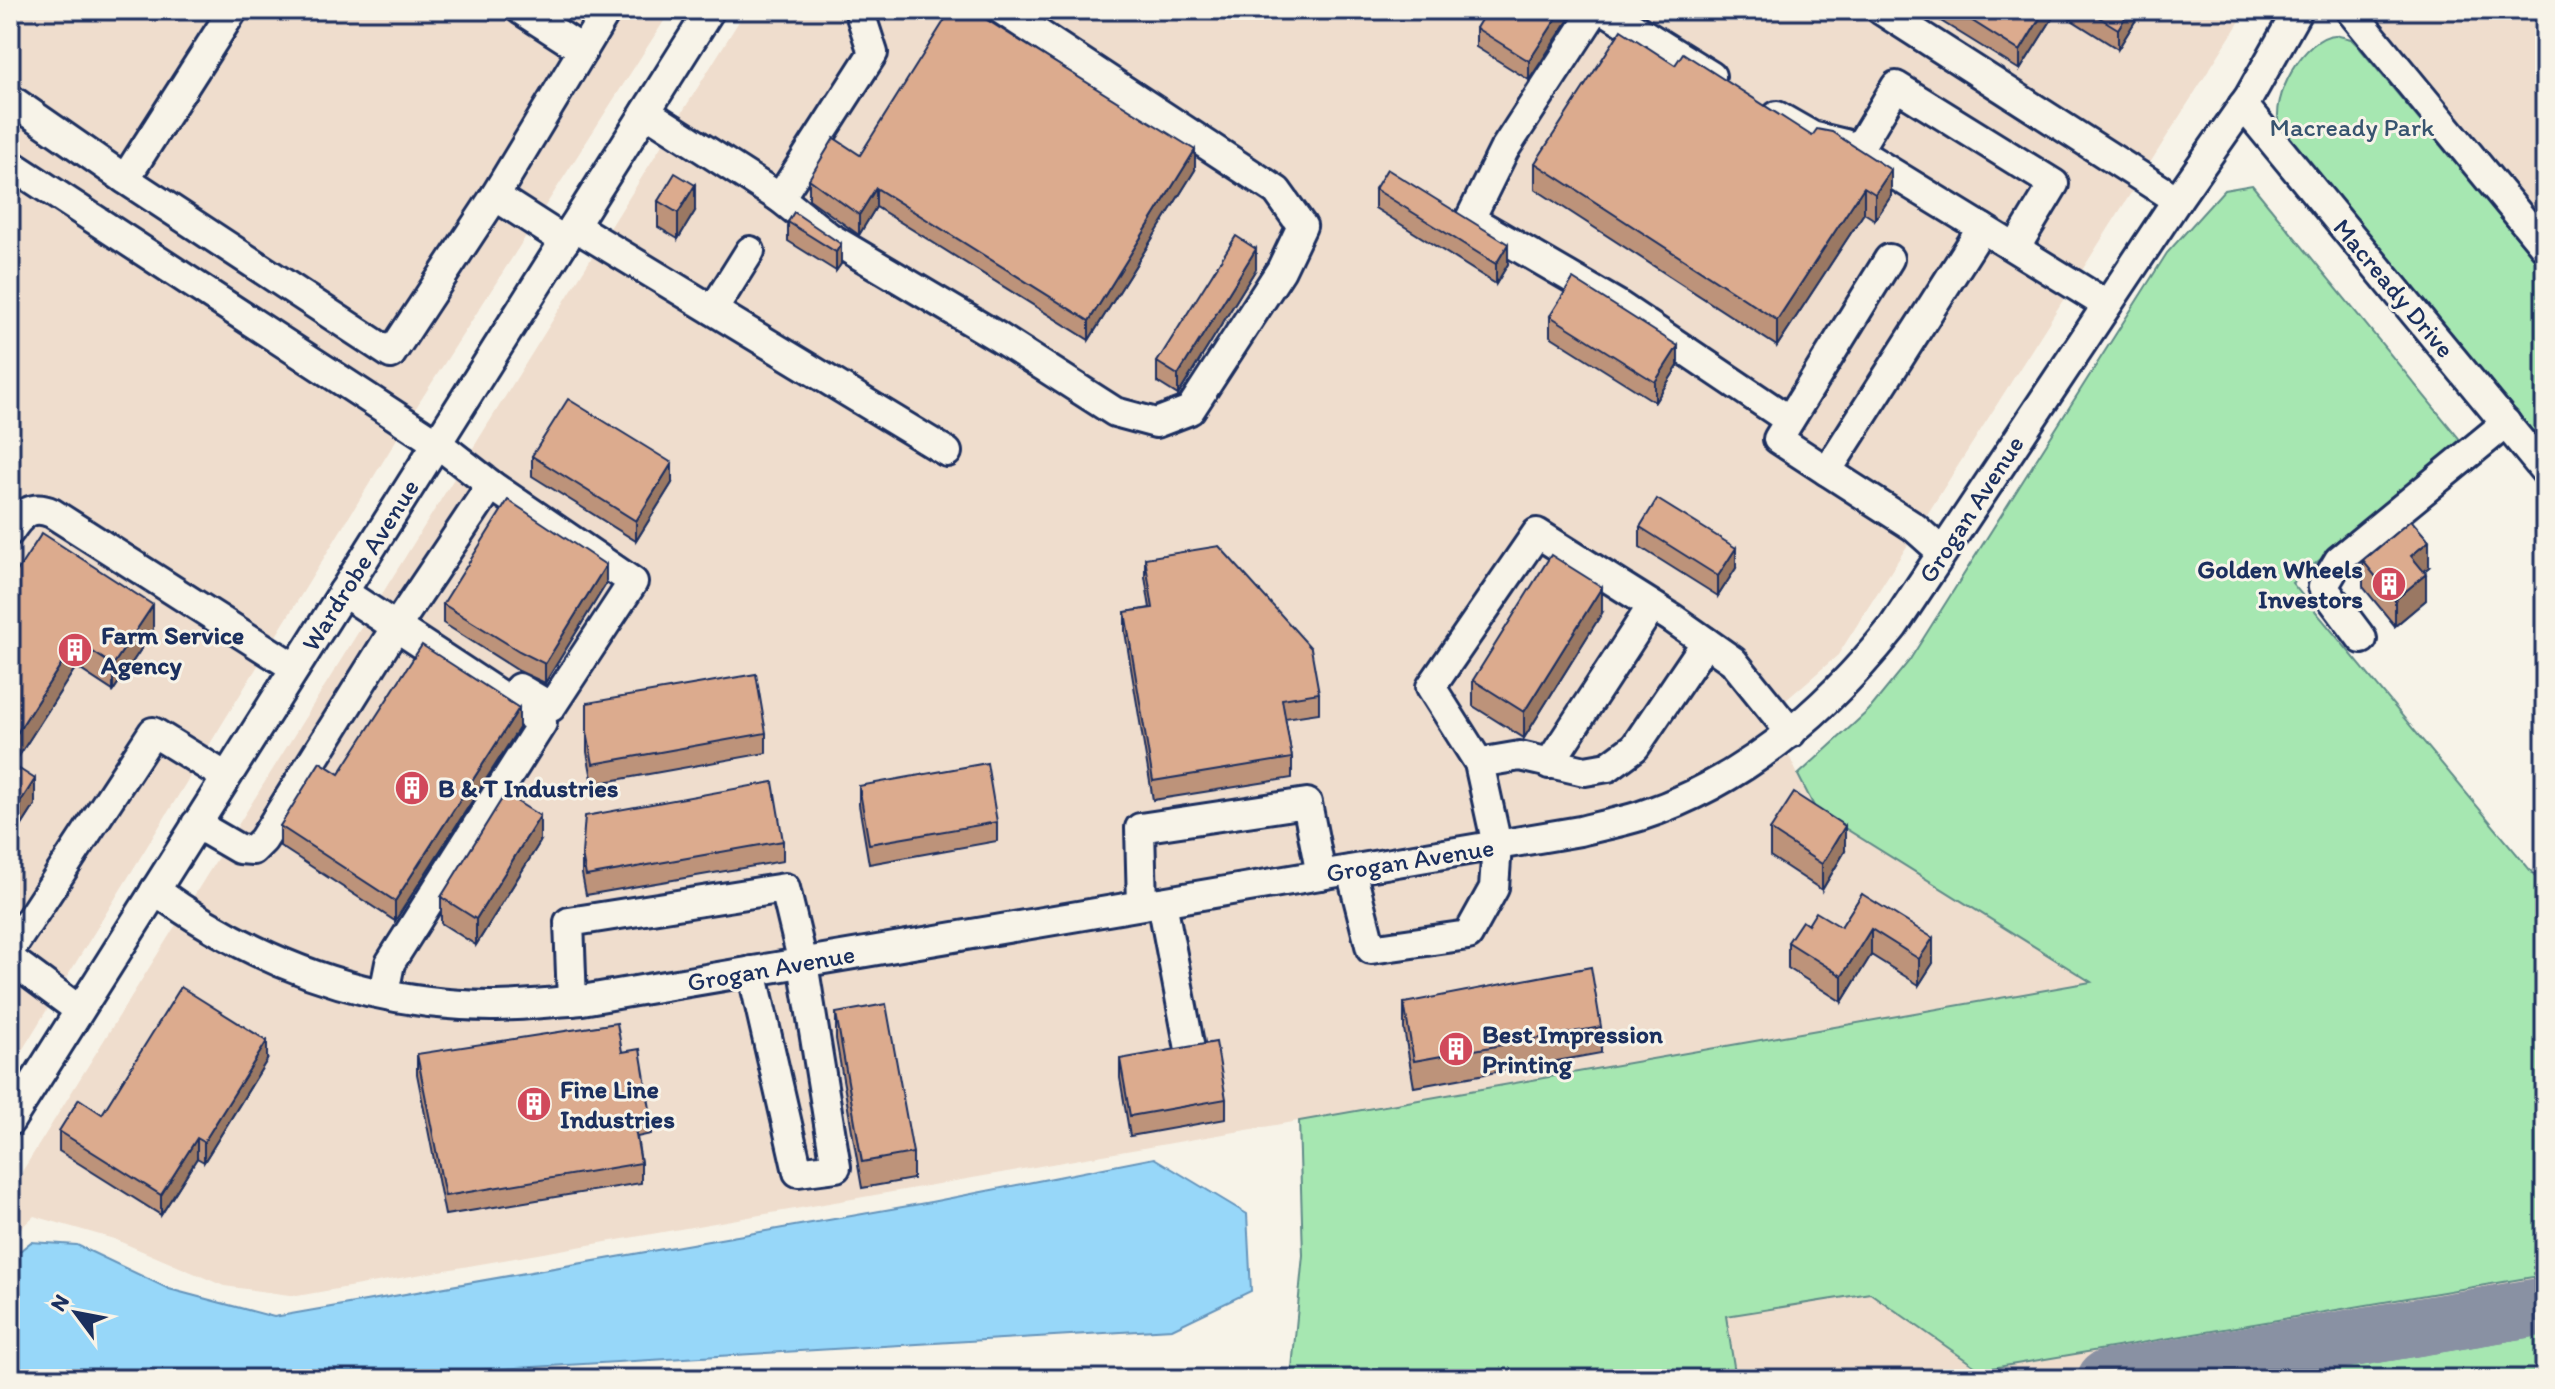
<svg xmlns="http://www.w3.org/2000/svg" width="2555" height="1389" viewBox="0 0 2555 1389" font-family="Itim,sans-serif">
<rect width="100%" height="100%" fill="#f7f3e8"/>
<filter id="ink" filterUnits="userSpaceOnUse"><feTurbulence type="fractalNoise" baseFrequency=".0125" numOctaves="2"/><feDisplacementMap in="SourceGraphic" scale="16" xChannelSelector="R" yChannelSelector="G"/><feConvolveMatrix kernelMatrix="1 2 1 2 8 2 1 2 1" color-interpolation-filters="sRGB"/></filter>
<g filter="url(#ink)">
<g fill="#efddcd">
<polygon points="10,10 671,10 417,406 10,1070"/>
<polygon points="746,10 2247,10 1838,655 1770,714 1798,775 1869,710 1909,661 2167,253 2224,190 2252,185 2462,442 2292,583 2545,888 2545,1379 1291,1379 1303,1255 1298,1121 297,1296 224,1286 114,1239 34,1216 10,1238 10,1191"/>
<polygon points="2368,10 2545,10 2545,223"/>
</g>
<g fill="#a6e7b1" stroke="#608b88" stroke-width="2">
<path d="M2335 35 2351 39 2358 46 2545 272V446L2280 127C2269 99 2305 36 2335 35Z"/>
<polygon points="2252,185 2462,442 2292,583 2545,888 2545,1275 1980,1370 1870,1293 1726,1316 1736,1379 1291,1379 1303,1255 1299,1121 2091,982 1816,810 1798,775 1869,710 1909,661 2167,253 2224,190"/>
<polygon points="2545,1334 2545,1379 2275,1379"/>
</g>
<polygon fill="#97d7f9" stroke="#6594bb" stroke-width="2" points="1154,1158 1247,1214 1251,1291 1172,1329 329,1379 10,1379 10,1259 31,1242 77,1245 169,1289 274,1317 931,1202"/>
<g fill="none" stroke-linecap="round" stroke-linejoin="round">
<polyline stroke="#8991a3" stroke-width="58" points="2106,1379 2545,1306"/>
<g stroke="#1b2f5e" stroke-width="34">
<g id="minor">
<polyline points="521,10 583,50 607,10"/>
<polyline points="1595,10 1504,150 1470,219 1618,305 1789,420"/>
<polyline points="1605,10 1711,76"/>
<polyline points="1881,10 2177,200"/>
<polyline points="2350,10 2545,247"/>
<polyline points="10,99 125,179 391,354 495,196 583,50"/>
<polyline points="2243,105 2545,471"/>
<polyline points="646,112 780,198 873,53 859,10"/>
<polyline points="1777,116 1812,136 1845,144 1982,228"/>
<polyline points="1857,151 1896,86 2054,184 2016,247"/>
<polyline points="10,164 437,443 491,485 396,627 263,840 253,850 239,849 196,824"/>
<polyline points="125,179 233,10"/>
<polyline points="495,196 565,241"/>
<polyline points="780,198 829,237 998,337 1115,412 1156,423 1190,410 1281,270 1302,226 1277,191 1002,10"/>
<polyline points="574,226 947,452"/>
<polyline points="713,310 750,251"/>
<polyline points="1827,471 1778,439 1889,259"/>
<polyline points="491,485 633,582 551,707 519,688"/>
<path d="M10 531C21 514 32 504 52 513L295 668"/>
<polyline points="1942,552 1914,527 1827,471 1982,228 2107,305"/>
<polyline points="343,592 542,723 390,963 384,993"/>
<polyline points="2362,639 2323,587 2339,560 2506,423"/>
<polyline points="1479,763 1520,756 1585,771 1608,767 1635,747 1706,642"/>
<polyline points="1549,764 1652,606"/>
<polyline points="1351,870 1371,949 1468,935 1494,888 1497,845 1479,763 1431,687 1537,533 1672,618 1733,661 1791,733"/>
<path d="M155 890C255 963 365 1005 491 1006 521 1006 552 1002 582 1000L1580 831C1600 826 1621 822 1640 816 1744 782 1826 711 1893 627L2177 200 2249 97 2298 10"/>
<polyline points="1162,902 1190,1049"/>
<polyline points="1142,905 1140,828 1307,803 1321,875"/>
<polyline points="10,950 153,732 226,777"/>
<polyline points="10,959 79,1010"/>
<polyline points="572,1001 569,922 785,888 803,963 836,1167 798,1172 752,971"/>
<polyline points="10,1121 710,10"/>
</g>
</g>
<use href="#minor" stroke="#f7f3e8" stroke-width="28"/>
</g>
<g fill="#bd937a" stroke="#1b2f5e" stroke-width="2">
<polygon points="1575,10 1529,80 1476,47 1476,28"/>
<polygon points="1923,10 2142,10 2118,49 2057,11 2020,70"/>
<polygon points="1675,65 1891,196 1875,220 1864,213 1777,346 1535,189 1535,163"/>
<polygon points="860,155 1195,170 1089,340 876,207 859,235 809,199 809,179"/>
<polygon points="1375,189 1508,264 1496,284 1375,208"/>
<polygon points="658,201 695,211 678,239 658,227"/>
<polygon points="788,222 841,244 841,264 836,271 788,241"/>
<polygon points="1256,269 1178,395 1157,382 1157,362"/>
<polygon points="1550,316 1678,366 1655,402 1550,336"/>
<polygon points="532,456 672,483 636,541 532,476"/>
<polygon points="1640,527 1736,568 1718,596 1640,547"/>
<polygon points="1145,558 1319,693 1319,713 1285,718 1292,758 1292,778 1153,800 1125,632 1125,612 1150,608 1145,577"/>
<polygon points="2363,561 2429,567 2424,571 2426,600 2395,626 2363,587"/>
<polygon points="10,582 153,631 113,691 76,667 13,765 35,805 10,844"/>
<polygon points="606,584 545,683 519,671 443,623 443,604"/>
<polygon points="1602,613 1524,738 1473,706 1473,680"/>
<polygon points="587,703 766,733 766,753 593,784 587,752"/>
<polygon points="519,728 395,921 280,846 280,826 339,774"/>
<polygon points="859,786 997,822 997,841 869,864 859,805"/>
<polygon points="1770,830 1845,851 1822,890 1770,856"/>
<polygon points="783,841 783,861 586,895 582,874 582,854"/>
<polygon points="540,842 476,945 441,923 441,897"/>
<polygon points="1862,894 1933,963 1919,985 1871,955 1842,1002 1788,968 1788,942 1808,925 1841,927"/>
<polygon points="1404,1003 1601,1027 1601,1053 1414,1087 1404,1029"/>
<polygon points="836,1013 913,1153 913,1179 862,1188 836,1039"/>
<polygon points="622,1052 651,1115 651,1134 637,1137 641,1163 641,1183 445,1215 417,1074 417,1054"/>
<polygon points="1120,1059 1226,1099 1226,1119 1130,1136 1120,1078"/>
<polygon points="267,1060 204,1162 197,1158 161,1215 59,1151 59,1131 102,1114"/>
</g>
<g fill="#9a7863" stroke="#1b2f5e" stroke-width="2">
<polygon points="1562,10 1575,10 1529,80 1529,61"/>
<polygon points="2045,10 2057,11 2020,70 2020,51"/>
<polygon points="2130,10 2142,10 2118,49 2118,29"/>
<polygon points="1195,150 1195,170 1089,340 1089,321"/>
<polygon points="1891,170 1891,196 1875,220 1875,194"/>
<polygon points="695,185 695,211 678,239 678,213"/>
<polygon points="1864,187 1864,213 1777,346 1777,320"/>
<polygon points="876,188 876,207 859,235 859,215"/>
<polygon points="841,244 841,264 836,271 836,252"/>
<polygon points="1508,244 1508,264 1496,284 1496,264"/>
<polygon points="1256,249 1256,269 1178,395 1178,375"/>
<polygon points="1678,346 1678,366 1655,402 1655,382"/>
<polygon points="672,463 672,483 636,541 636,521"/>
<polygon points="2429,541 2429,567 2411,582 2411,556"/>
<polygon points="1736,548 1736,568 1718,596 1718,576"/>
<polygon points="606,565 606,584 545,683 545,664"/>
<polygon points="2426,574 2426,600 2395,626 2395,600"/>
<polygon points="1602,587 1602,613 1524,738 1524,712"/>
<polygon points="153,605 153,631 113,691 113,665"/>
<polygon points="76,641 76,667 10,770 10,744"/>
<polygon points="519,708 519,728 395,921 395,901"/>
<polygon points="35,779 35,805 10,844 10,818"/>
<polygon points="540,816 540,842 476,945 476,919"/>
<polygon points="1845,826 1845,851 1822,890 1822,864"/>
<polygon points="1871,929 1871,955 1842,1002 1842,976"/>
<polygon points="1933,938 1933,963 1919,985 1919,959"/>
<polygon points="267,1041 267,1060 204,1162 204,1142"/>
<polygon points="197,1138 197,1158 161,1215 161,1195"/>
</g>
<g fill="#dcab8e" stroke="#1b2f5e" stroke-width="2">
<polygon points="951,10 971,10 1195,150 1089,321 876,188 859,215 809,179 834,138 860,155"/>
<polygon points="1487,10 1562,10 1529,61 1476,28"/>
<polygon points="1955,10 2045,10 2020,51"/>
<polygon points="2087,10 2130,10 2118,29"/>
<polygon points="1621,30 1675,65 1683,53 1812,136 1817,129 1832,132 1891,170 1875,194 1864,187 1777,320 1535,163"/>
<polygon points="1387,169 1508,244 1496,264 1375,189"/>
<polygon points="675,173 695,185 678,213 658,201"/>
<polygon points="794,212 841,244 836,252 788,222"/>
<polygon points="1236,236 1256,249 1178,375 1157,362"/>
<polygon points="1573,279 1678,346 1655,382 1550,316"/>
<polygon points="568,399 672,463 636,521 532,456"/>
<polygon points="1657,499 1736,548 1718,576 1640,527"/>
<polygon points="508,500 606,565 545,664 519,651 443,604"/>
<polygon points="2411,520 2429,541 2411,556 2426,574 2395,600 2363,561"/>
<polygon points="42,533 153,605 113,665 76,641 10,744 10,608 14,601 10,598 10,582"/>
<polygon points="1219,546 1311,648 1319,693 1282,699 1292,758 1153,781 1125,612 1153,608 1145,558"/>
<polygon points="1551,555 1602,587 1524,712 1473,680"/>
<polygon points="422,645 519,708 395,901 280,826 320,762 339,774"/>
<polygon points="756,674 766,733 593,764 587,732 587,703"/>
<polygon points="10,763 35,779 10,818"/>
<polygon points="987,763 997,822 869,844 859,786"/>
<polygon points="773,782 783,841 586,876 582,854 585,816"/>
<polygon points="1794,793 1845,826 1822,864 1770,830"/>
<polygon points="505,794 540,816 476,919 441,897"/>
<polygon points="1862,894 1933,938 1919,959 1871,929 1842,976 1788,942 1802,921 1808,925 1816,912 1841,927"/>
<polygon points="1591,967 1601,1027 1414,1061 1404,1003"/>
<polygon points="181,987 267,1041 204,1142 197,1138 161,1195 59,1131 79,1099 102,1114"/>
<polygon points="886,1004 913,1153 862,1162 836,1013"/>
<polygon points="617,1023 622,1052 640,1049 651,1115 633,1118 641,1163 445,1196 417,1054"/>
<polygon points="1216,1042 1226,1099 1130,1116 1120,1059"/>
</g>
</g>
<defs>
<g id="building-disc" transform="scale(1.8)"><circle r="9.5" fill="#d1495b" stroke="#f7f3e8"/><path d="M-4-6H4V6H1V3H-1V6H-4ZM-2.5-4.3h1.7v1.8h-1.7ZM.8-4.3h1.7v1.8H.8ZM-2.5-1h1.7V.8h-1.7ZM.8-1h1.7V.8H.8Z" fill="#fff"/></g>
</defs>
<g fill-rule="evenodd">
<use href="#building-disc" x="2389" y="584"/>
<use href="#building-disc" x="75" y="650"/>
<use href="#building-disc" x="412" y="788"/>
<use href="#building-disc" x="1456" y="1049"/>
<use href="#building-disc" x="534" y="1104"/>
</g>
<g text-anchor="middle" stroke-width="6" stroke-linejoin="round" paint-order="stroke">
<g font-size="26" fill="#37546f" stroke="#f7f3e8">
<text x="2352" y="136">Macready Park</text>
</g>
<g font-size="26" fill="#1b2f5e" stroke="#f7f3e8">
<text transform="translate(2394 288) rotate(50)" y="9">Macready Drive</text>
<text transform="translate(1971 509) rotate(-57)" y="9">Grogan Avenue</text>
<text transform="translate(360 565) rotate(-58)" y="9">Wardrobe Avenue</text>
<text transform="translate(1410 860) rotate(-9)" y="9">Grogan Avenue</text>
<text transform="translate(771 968) rotate(-10)" y="9">Grogan Avenue</text>
</g>
<g font-size="26" font-weight="bold" fill="#1b2f5e" stroke="#f7f3e8" text-anchor="start">
<text x="2363" y="578" text-anchor="end">Golden Wheels<tspan x="2363" dy="30">Investors</tspan></text>
<text x="101" y="644">Farm Service<tspan x="101" dy="30">Agency</tspan></text>
<text x="438" y="797">B &amp; T Industries</text>
<text x="1482" y="1043">Best Impression<tspan x="1482" dy="30">Printing</tspan></text>
<text x="560" y="1098">Fine Line<tspan x="560" dy="30">Industries</tspan></text>
</g>
</g>
<rect width="2555" height="1389" fill="none" stroke="#f7f3e8" stroke-width="40"/>
<rect x="20" y="20" width="2515" height="1349" fill="none" stroke="#1b2f5e" stroke-width="3" filter="url(#ink)"/>
<g transform="translate(76 1313) rotate(302)" stroke="#f7f3e8" stroke-width="6" paint-order="stroke">
<path d="M0-6L14 30L0 20L-14 30Z" fill="#1b2f5e"/>
<text y="-12" font-size="22" font-weight="bold" text-anchor="middle" fill="#1b2f5e">N</text>
</g>
</svg>
